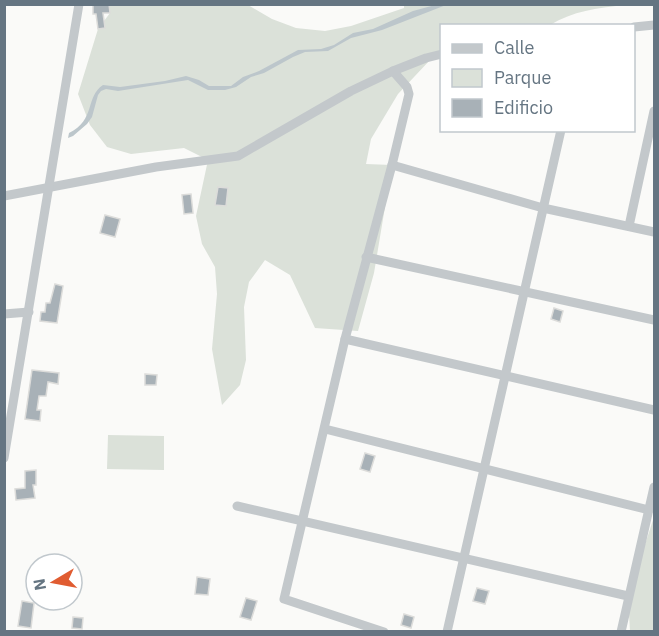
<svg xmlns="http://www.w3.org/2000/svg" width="659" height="636" viewBox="0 0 659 636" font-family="'IBM Plex Sans',sans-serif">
<rect width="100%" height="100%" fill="#fafaf8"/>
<g fill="#dbe1d9">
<path d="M109 5H248L272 19 296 28 325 31 351 26 404 8V5H624C597 8 573 11 550 25L442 26 441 57 431 59 398 94 371 139 366 164 392 165 374 273 358 331 315 328 290 275 265 260 249 282 244 307 246 360 240 385 222 405 212 349 217 294 215 267 202 244 196 216 208 160 184 148 131 154 107 147 90 125 78 94 98 29 110 13Z"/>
<polygon points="108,435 164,436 164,470 107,469"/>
<polygon points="654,517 654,631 630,631 628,596"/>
</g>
<path fill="#bcc6cb" d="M435 5H446L382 30 351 38 328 51 305 52 293 57 264 73 251 77 236 87 225 90H208L188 80 118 91 106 89 101 91 98 95 92 117 87 124 73 136 68 138 69 133C96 120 85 97 103 85L120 87 165 81 186 76 199 80 209 86H231L243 77 259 71 298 50 321 49 334 45 353 33 373 29 413 11Z"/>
<g fill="#a8b1b7" stroke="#dcdcda" stroke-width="1.5">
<polygon points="93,4 109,4 110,13 103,13 105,28 98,29 96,14 93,14"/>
<polygon points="218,187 228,188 226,206 215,205"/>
<polygon points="191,194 193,213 184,214 182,195"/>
<polygon points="105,215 120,219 115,237 100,233"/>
<polygon points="55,284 63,286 57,323 40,321 41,312 45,312 46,303 50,303"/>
<polygon points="554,308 563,311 560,322 551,319"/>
<polygon points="32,370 59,373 58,384 48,382 46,396 39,396 37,410 41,410 40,421 25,419"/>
<polygon points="145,374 157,375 156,385 145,385"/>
<polygon points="365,453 375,456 370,472 360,469"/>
<polygon points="36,470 36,485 33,485 35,498 16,500 15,489 25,488 25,471"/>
<polygon points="197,577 210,579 208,595 195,594"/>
<polygon points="477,588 489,591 485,604 473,601"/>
<polygon points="246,598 257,601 251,620 240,617"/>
<polygon points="22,601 34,603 31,628 18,626"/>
<polygon points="404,614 414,617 411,628 401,625"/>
<polygon points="73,617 83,618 82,629 72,628"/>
</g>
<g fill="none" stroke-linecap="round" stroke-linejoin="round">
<g stroke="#c3c8cb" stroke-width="9">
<polyline points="634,27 654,25"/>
<polyline points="392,165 543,208 654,232"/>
<polyline points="4,196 156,167 238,156 351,91 393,71 426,58 442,54"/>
<polyline points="629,226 654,111"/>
<polyline points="366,257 654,320"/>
<polyline points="4,314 29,312"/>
<polyline points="345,339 654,410"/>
<polyline points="325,429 649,510"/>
<polyline points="4,458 79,4"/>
<polyline points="237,506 628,596"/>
<polyline points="384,632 284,599 345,339 392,165 409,94 407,87 393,71"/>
<polyline points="447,632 561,130"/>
<polyline points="621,632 654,487"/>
</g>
</g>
<rect width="659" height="636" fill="none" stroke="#657582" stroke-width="12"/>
<rect x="440" y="24" width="195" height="108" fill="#ffffff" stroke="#c1c8cd" stroke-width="1.5"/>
<rect x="452" y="44" width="30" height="9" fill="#c3c8cb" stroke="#c1c8cd" stroke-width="1.5"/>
<text x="494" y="54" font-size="18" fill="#657582">Calle</text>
<rect x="452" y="69" width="30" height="18" fill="#dbe1d9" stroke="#c1c8cd" stroke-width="1.5"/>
<text x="494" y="84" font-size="18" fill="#657582">Parque</text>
<rect x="452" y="99" width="30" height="18" fill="#a8b1b7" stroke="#c1c8cd" stroke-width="1.5"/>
<text x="494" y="114" font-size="18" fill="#657582">Edificio</text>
<g transform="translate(54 582) rotate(260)"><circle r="28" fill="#ffffff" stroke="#c1c8cd" stroke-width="1.5"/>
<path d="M0-4.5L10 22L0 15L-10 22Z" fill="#e05c31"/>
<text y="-9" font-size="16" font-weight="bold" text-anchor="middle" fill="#657582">N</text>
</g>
</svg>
